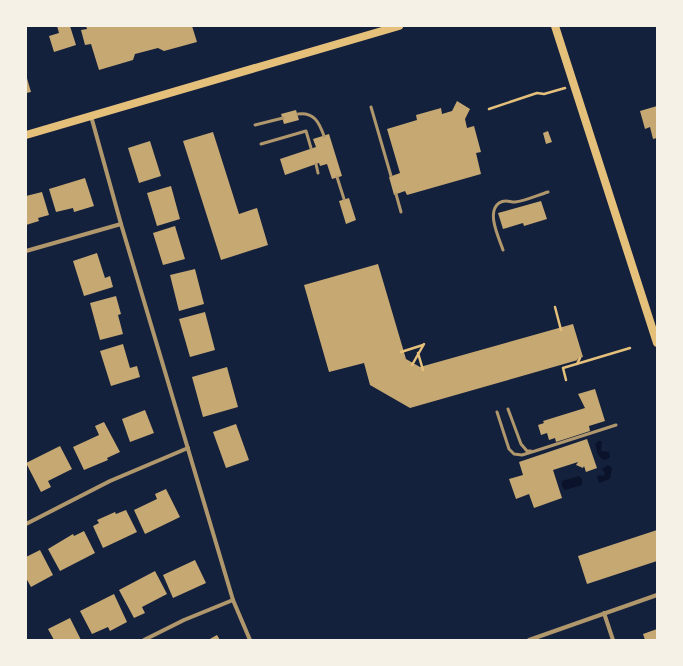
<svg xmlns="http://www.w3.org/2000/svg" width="683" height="666" viewBox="0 0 683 666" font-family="Barlow,sans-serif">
<rect width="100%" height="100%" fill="#14213d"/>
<g fill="#0b132b">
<path d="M598 441H602L601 451 609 452 610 457 606 460C597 459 597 451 595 444Z"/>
<polygon points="608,465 612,468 610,479 599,483 597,477 599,475 603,476 605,473 602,469"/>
<polygon points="579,476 582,479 582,485 565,490 562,487 562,481"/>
</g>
<g fill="#c6a872">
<polygon points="57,26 70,26 76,45 54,52 49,36 59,33"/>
<polygon points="86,26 192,26 197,42 164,51 158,48 135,54 133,60 99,70 91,44 85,45 81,30 87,29"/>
<polygon points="26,75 31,92 26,93"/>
<polygon points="457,101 470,109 465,119 467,128 474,126 481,152 476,153 481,174 407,195 405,191 394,195 389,177 400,173 387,129 417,120 416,115 441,108 442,114 452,111"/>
<polygon points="657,106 657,138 653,139 650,127 645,129 640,111"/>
<polygon points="296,110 299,120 284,124 281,114"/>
<polygon points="548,131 552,142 546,144 543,133"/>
<polygon points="213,132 239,214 257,208 268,245 221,260 183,141"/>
<polygon points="329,134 342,176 332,179 327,164 320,166 319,163 285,175 280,159 316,147 313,139"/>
<polygon points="150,141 161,176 139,183 128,148"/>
<polygon points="85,178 94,206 74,212 73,208 56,212 49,189"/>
<polygon points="171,186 180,219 157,226 147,193"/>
<polygon points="42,192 49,215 38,218 39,221 26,225 26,196"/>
<polygon points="349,198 356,220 346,224 339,201"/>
<polygon points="541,201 547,219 524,226 523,223 503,229 498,213"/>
<polygon points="175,226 185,259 163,265 153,233"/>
<polygon points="97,253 105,278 110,276 113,287 84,296 73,261"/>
<polygon points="378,264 406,359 420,367 573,324 583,357 577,359 578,360 410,408 370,385 364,363 329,372 304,285"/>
<polygon points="195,269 204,304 179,311 170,275"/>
<polygon points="116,296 121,314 118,315 123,334 100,340 90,303"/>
<polygon points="205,312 215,350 190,357 179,319"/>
<polygon points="123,344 130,368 137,366 140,377 111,386 100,351"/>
<polygon points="227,367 238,407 203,417 192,377"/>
<polygon points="595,389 605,421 589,426 590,431 556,442 555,438 549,440 547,433 541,435 538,425 544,423 543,421 585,408 578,394"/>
<polygon points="145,410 154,433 130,442 122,419"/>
<polygon points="104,422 120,452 107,458 108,460 84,470 73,447 99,435 95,426"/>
<polygon points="236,424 249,460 226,468 213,432"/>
<polygon points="587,439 597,468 586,472 584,466 583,468 576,465 578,462 553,470 562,498 534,508 529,494 516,499 509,479 523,475 519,462"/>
<polygon points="60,446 72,469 48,481 51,487 41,492 26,463"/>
<polygon points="166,489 180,517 145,534 134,510 157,499 155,494"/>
<polygon points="126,510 137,532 103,548 93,526 99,523 97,520 115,512 116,514"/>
<polygon points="657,530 657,561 587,584 578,556"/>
<polygon points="84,531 95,553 60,571 48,549 73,534 74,536"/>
<polygon points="40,550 53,575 31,587 26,578 26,557"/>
<polygon points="195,560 206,583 173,598 163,575"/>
<polygon points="155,571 167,594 142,607 145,613 134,618 119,590"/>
<polygon points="114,594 127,622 110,631 108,627 92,634 80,611"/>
<polygon points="70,618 81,640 54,640 48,629"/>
<polygon points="657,629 657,640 645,640 643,634"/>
<polygon points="217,635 220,640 208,640"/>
</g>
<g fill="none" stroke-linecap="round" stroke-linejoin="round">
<g stroke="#e5c07b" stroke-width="2.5">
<polyline points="489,109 537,93 544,94 565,88"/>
<polyline points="555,307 561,330"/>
<polyline points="401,352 423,345"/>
<polyline points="418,353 423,370"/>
<polyline points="577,364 580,358"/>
<polyline points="412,365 424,344"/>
<polyline points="566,380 563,368 630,348"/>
</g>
<g stroke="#b1986c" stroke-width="3">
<polyline points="371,107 391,176"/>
<path d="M298 114C314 112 319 122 324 136"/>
<polyline points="255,125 283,118"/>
<polyline points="261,144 306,131 311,148"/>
<polyline points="316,164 318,173"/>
<polyline points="337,177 344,199"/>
<polyline points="396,194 401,212"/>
<path d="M503 250C499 238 486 212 499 203 505 199 509 202 515 202 525 201 538 195 548 192"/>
<polyline points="508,409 521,444 527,451 531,451"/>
<polyline points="497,412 509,449 514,454 522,455 535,451 616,425"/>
</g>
<g stroke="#b1986c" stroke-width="4">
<polyline points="91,116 121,224 233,600 250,640"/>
<polyline points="26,251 121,224"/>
<polyline points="26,524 110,481 188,448"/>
<polyline points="604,613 613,640"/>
<polyline points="144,640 184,620 233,600"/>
<polyline points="529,640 657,595"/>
</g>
<g stroke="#e5c07b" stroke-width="8">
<polyline points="555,26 657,343"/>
<polyline points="26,135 399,26"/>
</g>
</g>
<rect width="683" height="666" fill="none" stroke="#f6f1e7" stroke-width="54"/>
</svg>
